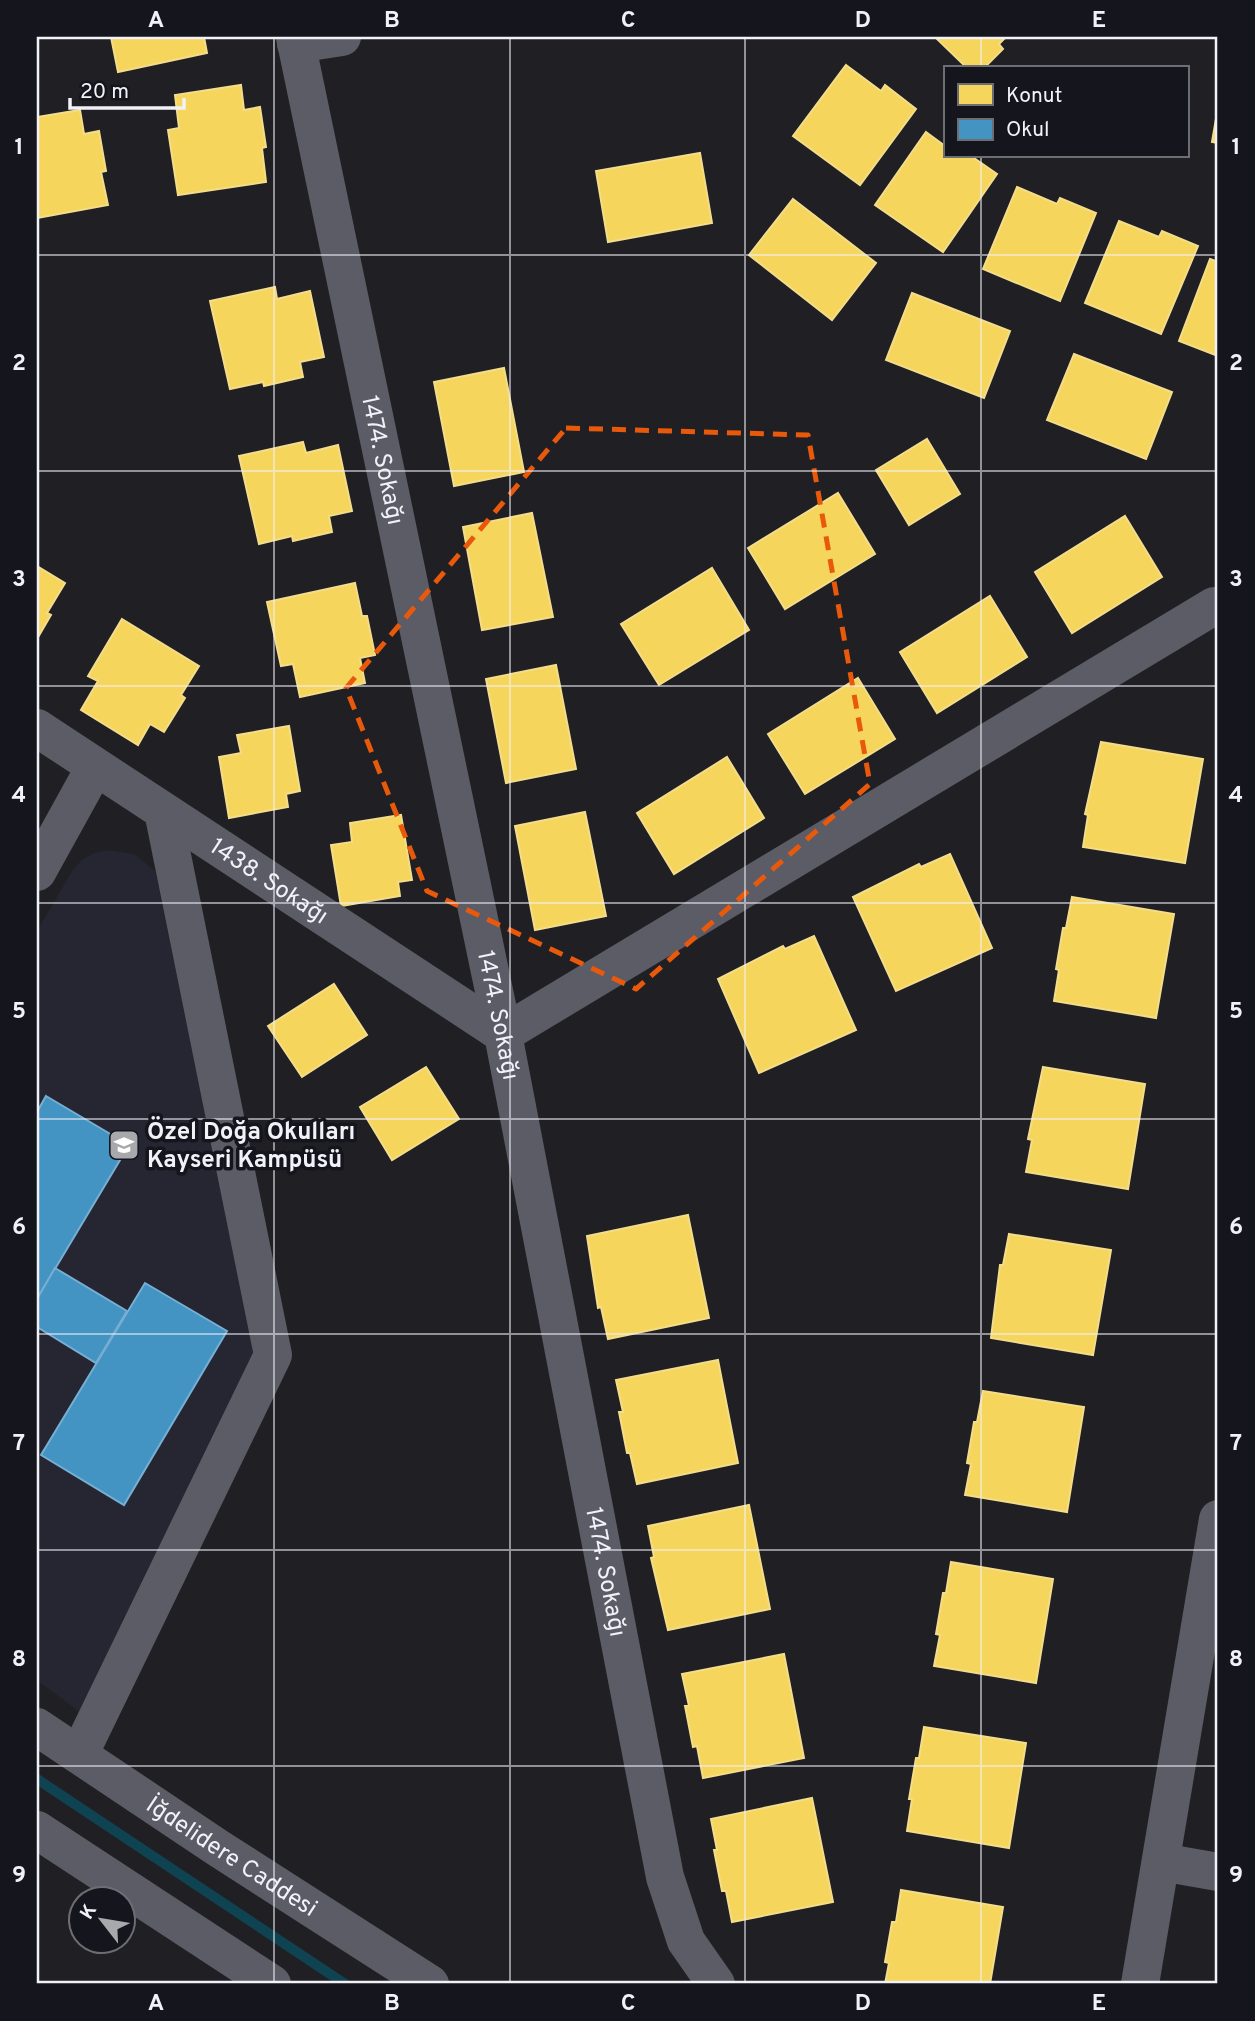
<svg xmlns="http://www.w3.org/2000/svg" width="1255" height="2021" viewBox="0 0 1255 2021" font-family="Overpass,sans-serif">
<rect width="100%" height="100%" fill="#202024"/>
<polygon fill="#252632" points="108,850 134,854 155,871 256,1358 81,1713 37,1680 37,931 73,870 82,860 94,853"/>
<g fill="#f6d55c" stroke="#f4dd8a" stroke-width="2">
<polygon points="111,37 204,37 207,53 118,72"/>
<polygon points="935,37 1006,37 999,44 1003,49 984,68 967,68"/>
<polygon points="846,65 881,91 885,85 916,109 860,185 793,136"/>
<polygon points="241,85 244,110 260,107 266,147 262,148 266,182 178,195 168,130 179,128 175,95"/>
<polygon points="1218,107 1218,143 1212,142"/>
<polygon points="80,110 84,134 99,131 106,171 101,172 108,205 37,218 37,117"/>
<polygon points="926,132 945,146 945,156 971,156 997,174 943,252 875,205"/>
<polygon points="700,153 712,223 608,242 596,171"/>
<polygon points="1017,187 1057,204 1060,198 1096,213 1060,301 983,269"/>
<polygon points="793,199 876,263 832,320 749,255"/>
<polygon points="1119,221 1159,237 1162,231 1198,246 1161,334 1085,303"/>
<polygon points="1210,259 1218,262 1218,356 1179,341"/>
<polygon points="275,287 277,299 310,291 324,357 300,362 303,377 264,386 263,382 230,389 210,301"/>
<polygon points="912,293 1010,331 984,398 886,360"/>
<polygon points="1074,354 1172,392 1146,459 1047,420"/>
<polygon points="504,368 524,472 454,486 434,382"/>
<polygon points="927,439 960,494 909,525 876,470"/>
<polygon points="303,442 306,453 338,445 352,511 329,516 332,532 293,541 292,536 259,544 239,456"/>
<polygon points="838,493 875,554 785,609 748,548"/>
<polygon points="532,513 553,617 482,630 463,527"/>
<polygon points="1125,516 1162,577 1072,633 1035,572"/>
<polygon points="37,566 65,583 47,613 51,615 37,639"/>
<polygon points="712,568 749,630 659,685 621,624"/>
<polygon points="355,583 362,616 367,616 375,655 360,658 365,683 300,697 293,664 281,666 267,602"/>
<polygon points="990,596 1027,657 937,713 900,652"/>
<polygon points="122,619 199,666 181,695 185,698 164,732 150,724 138,745 81,710 98,681 88,676"/>
<polygon points="556,665 576,769 506,783 486,679"/>
<polygon points="858,678 895,739 805,794 768,734"/>
<polygon points="289,726 300,791 286,794 288,807 229,818 219,757 241,753 237,735"/>
<polygon points="1101,742 1203,759 1185,863 1083,847 1088,815 1085,814"/>
<polygon points="727,757 764,818 674,874 637,813"/>
<polygon points="585,812 606,916 535,930 515,826"/>
<polygon points="401,815 412,880 398,882 400,896 341,906 331,845 352,842 350,823"/>
<polygon points="950,854 992,948 896,991 853,897 919,864 921,867"/>
<polygon points="1072,897 1174,914 1156,1018 1054,1001 1059,970 1056,969 1063,928 1066,928"/>
<polygon points="814,936 856,1030 759,1073 718,979 783,946 785,949"/>
<polygon points="334,984 367,1035 302,1077 268,1026"/>
<polygon points="426,1067 459,1119 392,1160 360,1107"/>
<polygon points="1043,1067 1145,1084 1128,1189 1026,1172 1032,1140 1028,1139"/>
<polygon points="688,1215 709,1318 608,1339 601,1307 598,1308 587,1236"/>
<polygon points="1009,1234 1111,1250 1093,1355 991,1338 1000,1265 1003,1265"/>
<polygon points="718,1360 738,1463 637,1484 630,1453 627,1453 619,1412 623,1412 616,1380"/>
<polygon points="983,1391 1084,1407 1067,1512 965,1495 971,1464 967,1463 974,1422 977,1422"/>
<polygon points="749,1505 770,1609 668,1630 651,1558 654,1557 648,1526"/>
<polygon points="951,1562 1053,1579 1036,1683 934,1666 940,1635 936,1634 943,1593 946,1593"/>
<polygon points="784,1654 804,1758 703,1778 697,1746 693,1747 685,1706 689,1706 682,1674"/>
<polygon points="924,1727 1026,1743 1009,1848 907,1831 912,1799 909,1799 916,1758 919,1758"/>
<polygon points="812,1798 833,1902 732,1922 726,1891 722,1891 714,1850 717,1850 711,1819"/>
<polygon points="901,1890 1003,1907 990,1984 885,1984 889,1963 885,1962 892,1922 896,1922"/>
</g>
<g fill="#4393c3" stroke="#77afd3" stroke-width="2">
<polygon points="46,1096 129,1145 37,1299 37,1112"/>
<polygon points="55,1268 127,1311 96,1363 37,1327 37,1299"/>
<polygon points="145,1283 227,1331 124,1505 41,1455"/>
</g>
<g fill="none" stroke-linecap="round" stroke-linejoin="round">
<polyline stroke="#0f4351" stroke-width="10" points="37,1779 345,1984"/>
<g stroke="#5c5c66" stroke-width="38">
<path id="s1" d="M295 37 503 1034 665 1877 686 1941 716 1984"/>
<polyline points="296,44 342,37"/>
<path id="s2" d="M37 728 503 1034"/>
<polyline points="37,872 95,767"/>
<polyline points="503,1034 1214,606 1218,607"/>
<polyline points="79,1755 273,1355 163,811"/>
<polyline points="1161,1862 1218,1872"/>
<polyline points="1140,1984 1218,1519"/>
</g>
<g stroke="#5c5c66" stroke-width="38">
<path id="s3" d="M37 1727 218 1848 430 1984"/>
<polyline points="37,1830 272,1984"/>
</g>
</g>
<path fill="none" stroke="#e8590c" stroke-width="5" stroke-dasharray="14 9" stroke-linejoin="round" d="M566 428 808 435 870 784 636 989 427 891 346 688Z"/>
<path fill="none" stroke="#f1f1f7" stroke-width="2" stroke-opacity="0.55" d="M274 37V1984M510 37V1984M745 37V1984M981 37V68M981 156V1984M37 255H1218M37 471H1218M37 686H1218M37 903H1218M37 1119H1218M37 1334H1218M37 1550H1218M37 1766H1218"/>
<defs>
<g id="school-square" transform="scale(1.575)"><rect x="-9" y="-9" width="18" height="18" rx="4" fill="#a8a8ad" stroke="#15151d"/><path d="M0-5L7-2L0 1L-7-2ZM-4 1L0 2.5L4 1V4Q0 6-4 4Z" fill="#fff"/></g>
</defs>
<g fill-rule="evenodd">
<use href="#school-square" x="124" y="1145"/>
</g>
<g text-anchor="middle" stroke-width="7" stroke-linejoin="round" paint-order="stroke">
<g font-size="24" fill="#f1f1f7" stroke="#15151d">
<text dy="8" stroke="none"><textPath href="#s1" startOffset="432">1474. Sokağı</textPath></text>
<text dy="8" stroke="none"><textPath href="#s2" startOffset="278">1438. Sokağı</textPath></text>
<text dy="8" stroke="none"><textPath href="#s1" startOffset="999">1474. Sokağı</textPath></text>
<text dy="8" stroke="none"><textPath href="#s1" startOffset="1566">1474. Sokağı</textPath></text>
<text dy="8" stroke="none"><textPath href="#s3" startOffset="234">İğdelidere Caddesi</textPath></text>
</g>
<g font-size="24" font-weight="bold" fill="#f1f1f7" stroke="#15151d" text-anchor="start">
<text x="147" y="1139">Özel Doğa Okulları<tspan x="147" dy="28">Kayseri Kampüsü</tspan></text>
</g>
</g>
<rect width="1255" height="2021" fill="none" stroke="#15151d" stroke-width="77"/>
<rect x="944" y="66" width="245" height="91" fill="#15151d" stroke="#6d6d74" stroke-width="2"/>
<rect x="958" y="84" width="35" height="21" fill="#f6d55c" stroke="#6d6d74" stroke-width="2"/>
<text x="1006" y="102" font-size="21" fill="#f1f1f7">Konut</text>
<rect x="958" y="119" width="35" height="21" fill="#4393c3" stroke="#6d6d74" stroke-width="2"/>
<text x="1006" y="136" font-size="21" fill="#f1f1f7">Okul</text>
<g transform="translate(102 1920) rotate(301)"><circle r="33" fill="#15151d" stroke="#6d6d74" stroke-width="2"/>
<path d="M0-5L12 26L0 18L-12 26Z" fill="#a8a8ad"/>
<text y="-10" font-size="19" font-weight="bold" text-anchor="middle" fill="#f1f1f7">K</text>
</g>
<path d="M70 98v10h114v-10" fill="none" stroke="#f1f1f7" stroke-width="3.5"/>
<text x="80" y="98" font-size="21" fill="#f1f1f7" stroke="#15151d" stroke-width="5" paint-order="stroke">20 m</text>
<rect x="38" y="38" width="1178" height="1944" fill="none" stroke="#f1f1f7" stroke-width="2.5"/>
<g font-size="23" text-anchor="middle" font-weight="bold" fill="#f1f1f7">
<text x="156" y="27">A</text>
<text x="392" y="27">B</text>
<text x="628" y="27">C</text>
<text x="863" y="27">D</text>
<text x="1099" y="27">E</text>
<text x="19" y="154">1</text>
<text x="1236" y="154">1</text>
<text x="19" y="370">2</text>
<text x="1236" y="370">2</text>
<text x="19" y="586">3</text>
<text x="1236" y="586">3</text>
<text x="19" y="802">4</text>
<text x="1236" y="802">4</text>
<text x="19" y="1018">5</text>
<text x="1236" y="1018">5</text>
<text x="19" y="1234">6</text>
<text x="1236" y="1234">6</text>
<text x="19" y="1450">7</text>
<text x="1236" y="1450">7</text>
<text x="19" y="1666">8</text>
<text x="1236" y="1666">8</text>
<text x="19" y="1882">9</text>
<text x="1236" y="1882">9</text>
<text x="156" y="2010">A</text>
<text x="392" y="2010">B</text>
<text x="628" y="2010">C</text>
<text x="863" y="2010">D</text>
<text x="1099" y="2010">E</text>
</g>
</svg>
